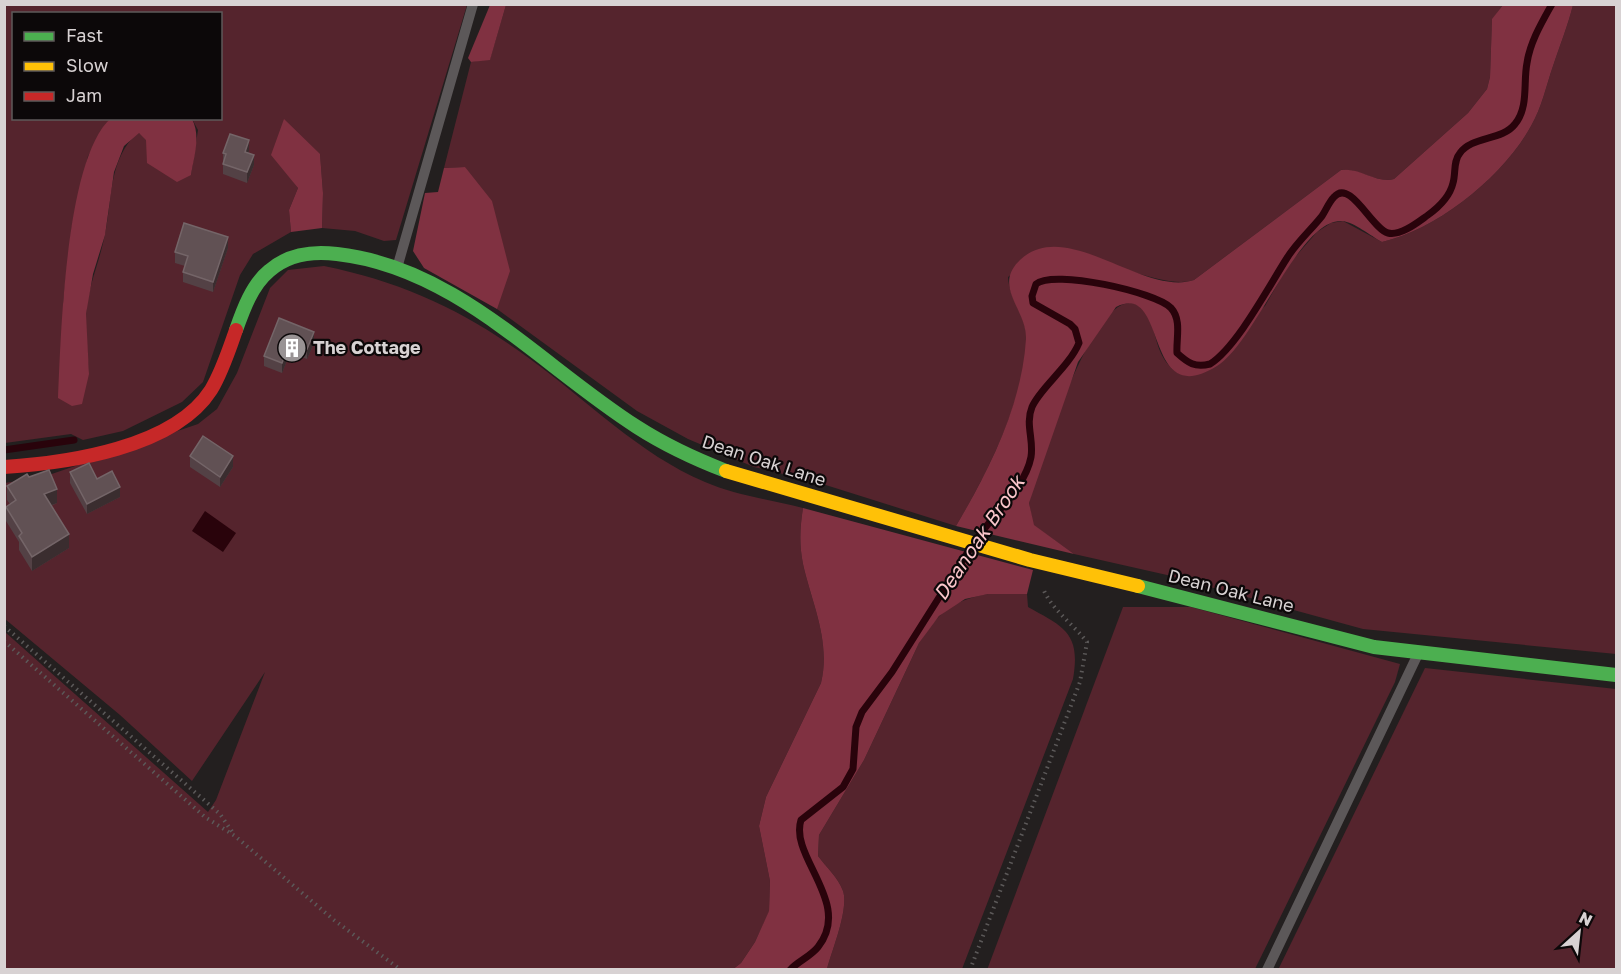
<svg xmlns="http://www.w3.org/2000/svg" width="1621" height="974" viewBox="0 0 1621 974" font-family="'Golos Text',sans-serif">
<rect width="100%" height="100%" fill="#231f1f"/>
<g fill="#55242d" fill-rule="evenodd">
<path d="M4 5H467L396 240 384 241 355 231 322 228 323 193 320 154 288 174 298 188 289 210 291 232 253 254 240 275 203 382 182 402 123 431 83 440 71 434 5 443ZM14 14H220V118L192 119 198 130 191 175 138 132C108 161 113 195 105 234 100 261 88 286 86 314 85 334 88 354 89 374L63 302 72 226 88 156 111 119 14 118Z"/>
<path d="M506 5H1503L1492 20 1490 77 1487 89 1468 113 1394 179C1377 184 1359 168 1341 170L1194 280C1163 291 1088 251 1050 247L1008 277C1009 298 1024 313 1026 333 1030 390 985 478 956 526L813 481 754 467 688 439 637 411 497 309 465 167 444 168 471 62 490 59Z"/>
<path d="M1573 5H1616V654L1363 629 1167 575 1074 554 1033 525 1029 503C1037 472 1093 287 1135 304 1162 315 1147 355 1180 374L1265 306 1289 264 1317 232 1331 223 1343 221 1382 242C1437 230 1504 176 1531 126 1542 107 1546 86 1553 66 1560 45 1568 25 1573 5Z"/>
<path d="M324 266C403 282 465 311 530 359 588 401 639 454 705 482 735 495 771 500 803 508 800 527 799 544 803 564 812 604 831 641 821 683L766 797 759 826 770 881 769 912 755 942 741 963 732 970 5 969V632L208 812 216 800 265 672 192 781 120 715 5 619 4 483 40 478 198 424 217 409 237 373 270 288 288 270Z"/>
<path d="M988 594H1027L1028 607C1064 627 1081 633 1073 679L962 969H827C832 950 849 909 843 891 838 877 826 867 818 856L819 835 864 760 919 643C939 612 951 601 988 594Z"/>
<polygon points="1123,607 1191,607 1400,664 1395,682 1255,969 987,970"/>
<polygon points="1425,668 1616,689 1616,969 1278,970"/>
</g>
<g fill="#803141">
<polygon points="490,5 506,5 490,60 471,62 468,58"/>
<path d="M1503 5H1573C1568 25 1560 45 1553 66 1546 86 1542 107 1531 126 1504 176 1437 230 1382 242 1371 236 1354 222 1342 221 1299 218 1256 342 1217 366 1142 413 1169 280 1116 307L1078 362 1029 503 1034 525 1074 554 956 526C989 470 1022 405 1026 339 1027 309 992 287 1020 260 1066 216 1143 297 1194 280L1341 170C1360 167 1377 184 1394 179L1468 113 1487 89 1490 77 1492 19Z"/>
<path d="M111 118 192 119C201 136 194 156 191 175L177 182 147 163 146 140 139 133 124 146 114 172 105 235 93 274 86 314 89 374 82 404 72 406 58 398C61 336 65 159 111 118Z"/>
<polygon points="284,119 320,154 323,193 322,228 291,232 289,210 298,188 271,155"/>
<polygon points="465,167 492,201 510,271 497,309 424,268 413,251 425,193 438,192 444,168"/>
<path d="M803 508 1033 570 1027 594H988L965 599 939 616 919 643 864 760 819 835 818 856C826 867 838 877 843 891 849 909 832 950 827 969L732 970 741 963 755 942 769 911 770 881 759 826 766 797 821 683C831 641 812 604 803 564 799 544 800 527 803 508Z"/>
</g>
<polygon fill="#29030b" points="205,511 236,533 223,552 192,531"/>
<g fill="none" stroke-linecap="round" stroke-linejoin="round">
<g stroke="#29030b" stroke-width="7">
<polyline points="4,450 74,440"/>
<path d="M977 539C993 514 1025 488 1031 457 1034 440 1025 424 1032 407 1040 388 1069 367 1079 343L1075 329 1070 324 1033 303 1032 296 1036 284C1053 269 1156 292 1171 308 1182 320 1176 339 1177 353 1188 363 1195 368 1210 364 1237 347 1269 286 1287 258 1297 242 1311 230 1322 216 1326 210 1329 202 1334 197 1350 178 1372 229 1388 233 1401 236 1418 222 1428 215 1439 207 1450 196 1453 183 1456 173 1453 161 1460 153 1472 136 1502 141 1515 124 1529 107 1523 82 1527 63 1530 42 1542 22 1552 4"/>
<path d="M790 970C798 961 810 957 818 947 853 903 789 857 801 820L843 787 853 769 856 727 862 712 892 672 969 550"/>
</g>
<g stroke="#5c5959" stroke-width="4" stroke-dasharray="1.5 4.5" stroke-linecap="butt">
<polyline points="4,626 220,814 233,833"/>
<polyline points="4,641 205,817 235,836 334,920 401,970"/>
<path d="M970 970 1080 682 1087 642C1073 624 1050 608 1043 588"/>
</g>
<g stroke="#5c5859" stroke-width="10">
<polyline points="397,268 473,4"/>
<polyline points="1267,970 1417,656"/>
</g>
<g stroke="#4caf50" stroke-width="14">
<path d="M236 330C243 310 252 285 269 271 288 254 313 251 337 254 456 267 541 366 637 427 665 445 695 459 726 471"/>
<polyline points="1138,586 1374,647 1616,675"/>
</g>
<polyline stroke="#ffc107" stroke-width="14" points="726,471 1030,560 1138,586"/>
<path stroke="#c62828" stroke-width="14" d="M4 467C67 463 174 448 211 390 222 372 229 350 236 330"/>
</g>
<g fill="#534145">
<polygon points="249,151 248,153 254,165 247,183 223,174 223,153"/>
<polygon points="228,248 213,292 183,282 183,272 185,266 175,263 175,252"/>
<polygon points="279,318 314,343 307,359 290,353 282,373 264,366 264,356"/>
<polygon points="190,456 233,467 220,487 190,467"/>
<polygon points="70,472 97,479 120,497 87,514 70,483"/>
<polygon points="7,486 57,503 51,506 69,548 32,571 19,550 19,542 6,521 6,507 10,504 7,500"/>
</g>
<g fill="#3a2d2f">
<polygon points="249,140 249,151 245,162 245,152"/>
<polygon points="254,155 254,165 247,183 247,172"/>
<polygon points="228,237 228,248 213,292 213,282"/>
<polygon points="314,332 314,343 307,359 307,349"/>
<polygon points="290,342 290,353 282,373 282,363"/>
<polygon points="233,456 233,467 220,487 220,477"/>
<polygon points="120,487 120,497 87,514 87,504"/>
<polygon points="57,489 57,503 44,508 44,494"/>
<polygon points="69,534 69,548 32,571 32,557"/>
</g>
<g fill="#615154" stroke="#746568" stroke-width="1.5">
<polygon points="230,134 249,140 245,152 254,155 247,172 223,164 226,154 223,153"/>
<polygon points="184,223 228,237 213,282 183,272 188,256 175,252"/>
<polygon points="279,318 314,332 307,349 290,342 282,363 264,356"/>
<polygon points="203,436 233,456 220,477 190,456"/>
<polygon points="89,463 97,479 112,471 120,487 87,504 70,472"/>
<polygon points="49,470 57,489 44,494 69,534 32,557 19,536 22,533 6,507 16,500 7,486 27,474 29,477"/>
</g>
<defs>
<g id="building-disc" transform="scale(1.5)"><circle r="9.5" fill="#999394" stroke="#0c0809"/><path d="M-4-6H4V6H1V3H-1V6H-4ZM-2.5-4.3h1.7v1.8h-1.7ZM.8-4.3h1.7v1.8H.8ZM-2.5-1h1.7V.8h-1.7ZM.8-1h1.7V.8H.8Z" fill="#fff"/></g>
</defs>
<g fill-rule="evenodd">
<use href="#building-disc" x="292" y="348"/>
</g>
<g text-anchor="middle" stroke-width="4.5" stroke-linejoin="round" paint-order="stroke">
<g font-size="18" font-weight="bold" fill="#d8d2d3" stroke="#0c0809" text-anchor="start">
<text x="313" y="354">The Cottage</text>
</g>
<g font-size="18" fill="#d8d2d3" stroke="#0c0809">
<text transform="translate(764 461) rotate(18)" y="6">Dean Oak Lane</text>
<text transform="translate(1231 591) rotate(14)" y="6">Dean Oak Lane</text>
</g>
<g font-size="20" font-style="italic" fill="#fbc6cb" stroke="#0c0809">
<text transform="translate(979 538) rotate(-56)" y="7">Deanoak Brook</text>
</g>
</g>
<rect width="1621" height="974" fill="none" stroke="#d8d2d3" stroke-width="12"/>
<rect x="12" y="12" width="210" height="108" fill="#0c0809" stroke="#5e595a" stroke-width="1.5"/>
<rect x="24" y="32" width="30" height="9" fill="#4caf50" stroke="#5e595a" stroke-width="1.5"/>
<text x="66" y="42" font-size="18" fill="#d8d2d3">Fast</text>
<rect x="24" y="62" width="30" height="9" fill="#ffc107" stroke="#5e595a" stroke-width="1.5"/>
<text x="66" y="72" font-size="18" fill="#d8d2d3">Slow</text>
<rect x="24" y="92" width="30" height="9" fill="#c62828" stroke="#5e595a" stroke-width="1.5"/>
<text x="66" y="102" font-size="18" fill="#d8d2d3">Jam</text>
<g transform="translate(1579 932) rotate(27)" stroke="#0c0809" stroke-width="4.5" paint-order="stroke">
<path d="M0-4.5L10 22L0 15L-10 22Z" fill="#d8d2d3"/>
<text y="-9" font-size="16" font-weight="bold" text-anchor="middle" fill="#d8d2d3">N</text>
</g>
</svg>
